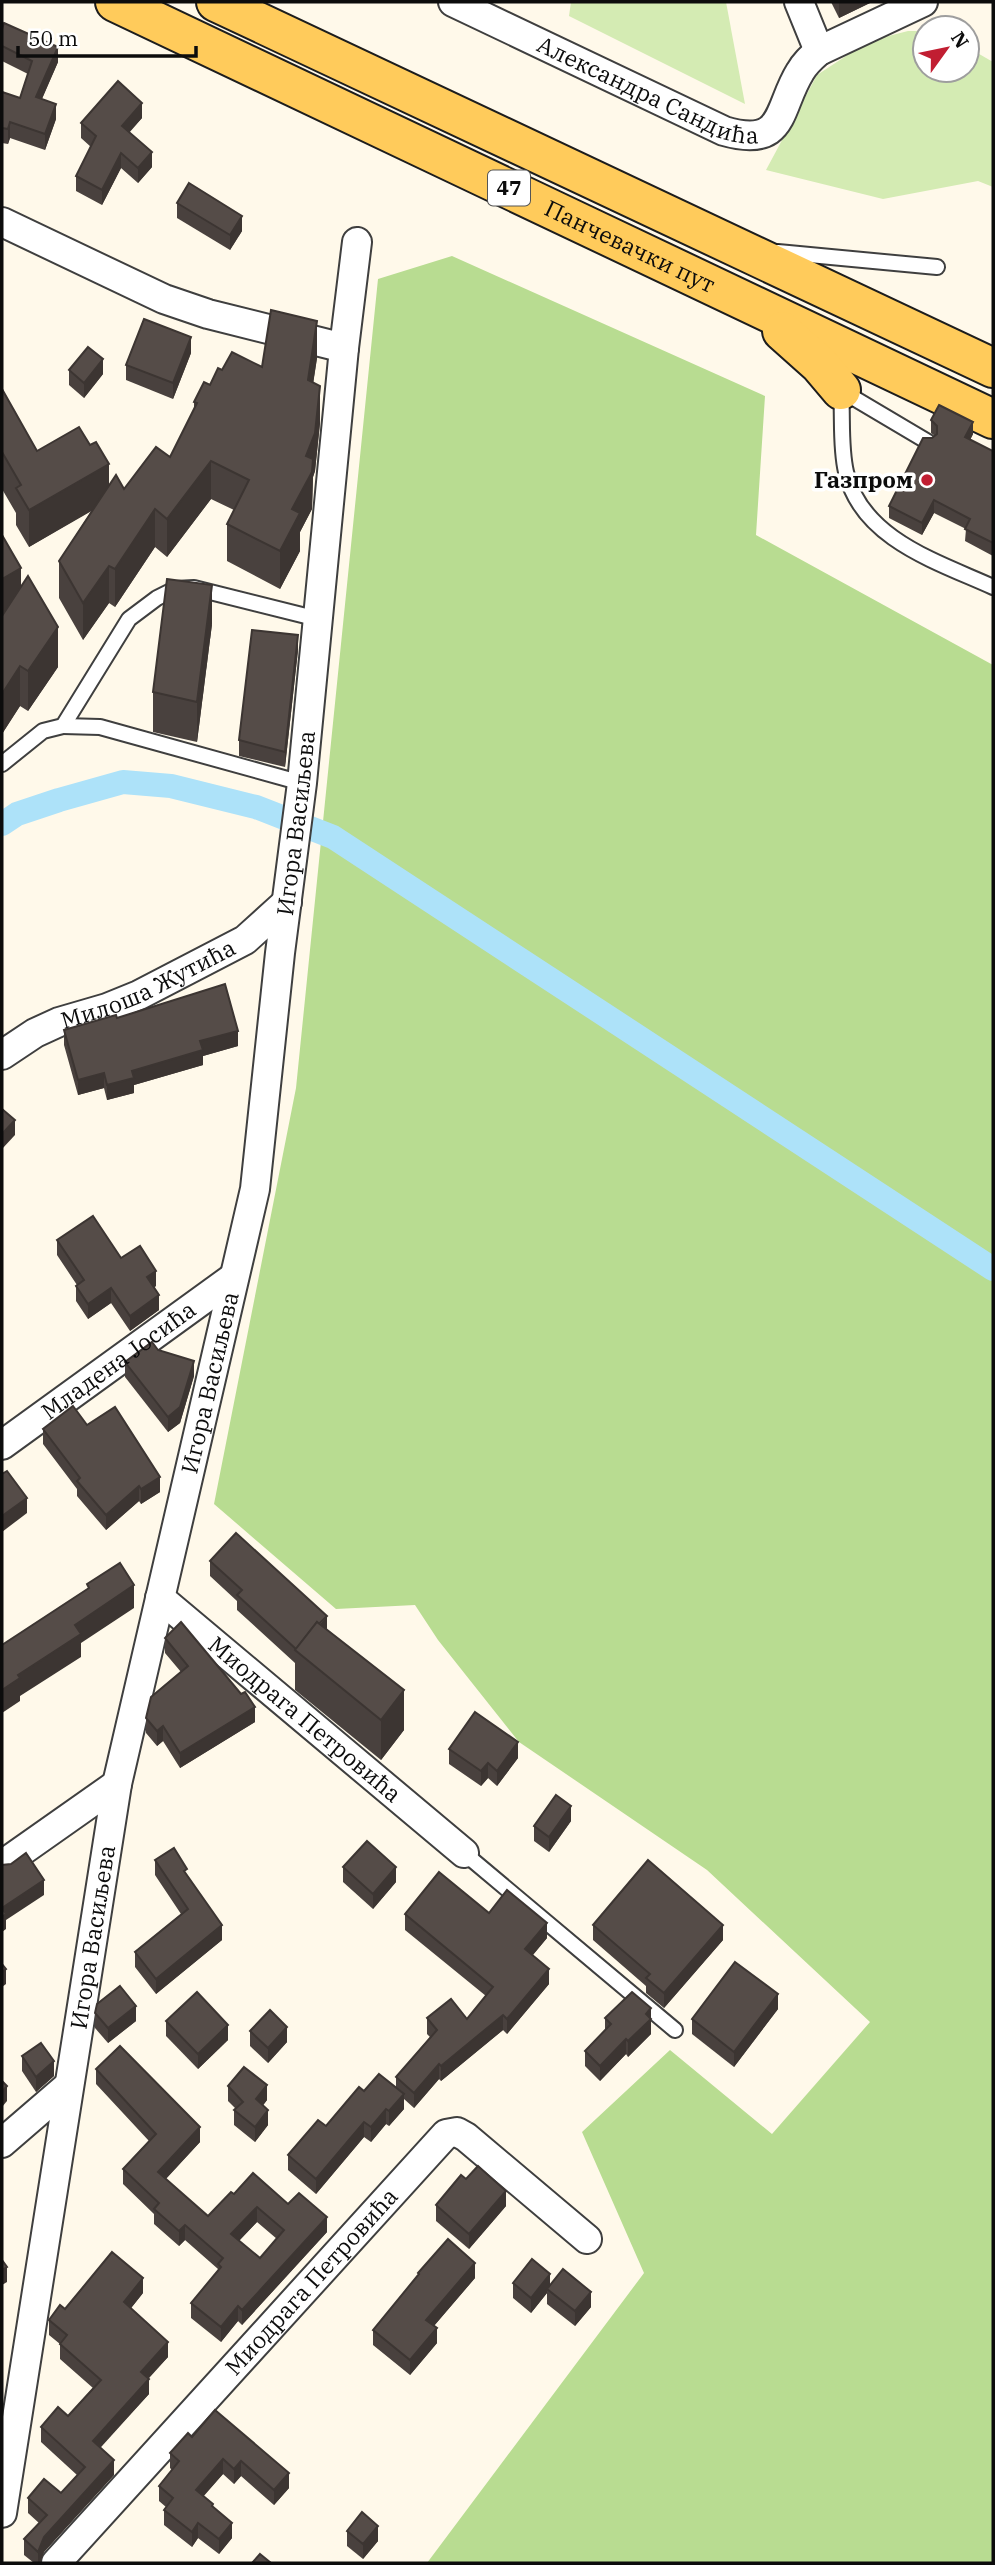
<svg xmlns="http://www.w3.org/2000/svg" width="995" height="2565" viewBox="0 0 995 2565" font-family="'IBM Plex Serif',serif">
<rect width="100%" height="100%" fill="#fff9ea"/>
<g fill="#d4ebb3">
<polygon points="571,2 726,2 745,104 569,16"/>
<polygon points="908,31 925,31 925,70 967,70 967,47 993,62 993,187 978,181 883,199 766,170 817,75 869,41"/>
</g>
<polygon fill="#b8dc91" points="452,256 765,396 756,535 993,665 993,2563 427,2563 644,2273 582,2132 670,2050 772,2134 870,2022 707,1870 519,1742 438,1640 415,1605 336,1609 214,1504 296,1088 378,279"/>
<g fill="none" stroke-linecap="round" stroke-linejoin="round">
<polyline stroke="#ade2f9" stroke-width="24" points="2,824 17,814 59,800 123,782 171,786 256,807 333,837 993,1269"/>
<g stroke="#3f3f3f" stroke-width="18">
<g id="lane">
<polyline points="778,252 937,267"/>
<polyline points="842,391 928,442"/>
<path d="M841 392C843 418 840 446 846 472 861 539 938 562 993 587"/>
<polyline points="63,726 100,727 302,783"/>
<polyline points="2,764 43,731 63,726 129,619 157,598 175,589 194,588 318,619"/>
<polyline points="464,1853 675,2030"/>
</g>
</g>
<g stroke="#3f3f3f" stroke-width="32">
<g id="street">
<path id="s1" d="M453 2 724 131C786 149 777 109 800 72 805 63 811 58 819 51L923 2"/>
<polyline points="799,2 819,51"/>
<polyline points="2,222 164,299 208,314 344,348"/>
<path id="s2" d="M2 1055 35 1033 59 1022 107 1008 139 995 245 940 287 902"/>
<path id="s3" d="M2 1445 234 1277"/>
<path id="s4" d="M160 1598 464 1853"/>
<polyline points="2,1865 117,1784"/>
<polyline points="2,2143 68,2086"/>
<path id="s5" d="M2 2513 117 1784 255 1189 280 953 302 783 344 348 357 242"/>
<path id="s6" d="M56 2563 446 2134 457 2132 466 2137 587 2239"/>
</g>
</g>
<g stroke="#1d1d1d" stroke-width="42">
<g id="primary">
<path id="s7" d="M115 2 993 419"/>
<polyline points="216,2 993,368"/>
<polyline points="782,331 819,364 841,390"/>
</g>
</g>
<use href="#lane" stroke="#fff" stroke-width="14"/>
<use href="#street" stroke="#fff" stroke-width="28"/>
<use href="#primary" stroke="#ffcb5b" stroke-width="38"/>
</g>
<g fill="#49413e" fill-rule="evenodd">
<polygon points="831,2 872,2 839,18"/>
<polygon points="2,29 58,62 42,99 56,119 45,150 10,138 8,144 2,143 2,92 20,98 28,74 2,61"/>
<polygon points="142,118 129,132 152,167 138,183 121,168 102,205 76,191 76,176 91,147 81,138 81,123"/>
<polygon points="177,203 242,231 230,250 177,218"/>
<polygon points="191,353 173,399 126,380 126,365"/>
<polygon points="317,358 313,383 320,423 315,471 313,477 312,509 300,532 300,551 280,589 227,561 227,524 234,510 211,499 167,557 155,547 115,607 109,603 83,640 59,598 59,561 92,510 29,547 16,525 16,513 2,489 2,389 37,451 109,485 124,489 170,457 194,409 194,402 222,370 262,367"/>
<polygon points="69,370 103,374 84,398 69,385"/>
<polygon points="931,420 973,434 970,440 993,451 993,556 965,541 966,529 934,513 922,535 889,518 889,506 935,436 931,433"/>
<polygon points="2,535 21,586 58,667 28,711 20,706 2,734"/>
<polygon points="212,624 197,742 153,732 153,692"/>
<polygon points="298,650 285,767 239,756 239,740"/>
<polygon points="117,1018 238,1046 203,1056 203,1065 134,1085 134,1093 107,1100 104,1088 78,1095 64,1045 64,1030"/>
<polygon points="57,1240 121,1258 156,1286 154,1287 159,1310 130,1331 111,1303 88,1319 76,1301 76,1286 77,1285 57,1255"/>
<polygon points="125,1362 194,1376 180,1423 168,1432 125,1377"/>
<polygon points="87,1425 160,1492 141,1504 139,1501 106,1530 77,1496 77,1489 43,1444 43,1429"/>
<polygon points="210,1561 327,1630 404,1730 381,1760 295,1690 295,1663 237,1610 237,1601 210,1576"/>
<polygon points="165,1638 255,1722 180,1768 163,1741 157,1746 146,1733 146,1718 181,1672 165,1653"/>
<polygon points="449,1749 518,1758 497,1786 488,1778 481,1786 449,1764"/>
<polygon points="571,1821 549,1852 534,1841 534,1826"/>
<polygon points="155,1860 187,1875 222,1940 156,1994 135,1967 135,1952 181,1914 155,1875"/>
<polygon points="343,1867 396,1882 373,1909 343,1882"/>
<polygon points="489,1913 547,1938 533,1955 549,1984 507,2034 503,2030 441,2081 439,2079 414,2108 404,2099 404,2109 389,2126 386,2124 371,2142 364,2137 316,2194 288,2170 288,2155 326,2126 364,2091 396,2088 396,2077 430,2037 427,2034 427,2018 467,2019 486,1996 405,1930 405,1914"/>
<polygon points="593,1925 723,1940 664,2008 646,1993 646,1986 593,1940"/>
<polygon points="651,2008 651,2034 628,2057 626,2054 600,2081 585,2066 585,2051 605,2030 605,2018"/>
<polygon points="778,2009 734,2067 692,2034 692,2019"/>
<polygon points="95,2013 136,2021 108,2043 95,2028"/>
<polygon points="166,2021 228,2040 198,2069 166,2036"/>
<polygon points="250,2031 287,2042 268,2063 250,2046"/>
<polygon points="22,2056 54,2076 36,2092 22,2071"/>
<path d="M96 2069 200 2142 166 2179 208 2216 234 2194 288 2204 327 2232 242 2325 238 2321 221 2342 191 2318V2303L218 2271V2269L185 2240 179 2246 154 2224V2214L123 2184V2169L149 2141 96 2084ZM257 2222 277 2239 260 2258 239 2241Z"/>
<polygon points="228,2086 267,2100 263,2105 268,2125 255,2142 234,2125 234,2110 236,2109 228,2101"/>
<polygon points="436,2205 506,2206 469,2249 436,2221"/>
<polygon points="418,2273 475,2278 434,2326 437,2343 410,2375 373,2345 373,2330 418,2276"/>
<polygon points="513,2283 550,2285 591,2307 575,2326 547,2304 547,2293 531,2313 513,2298"/>
<polygon points="143,2293 131,2308 168,2357 148,2378 149,2394 100,2447 114,2475 44,2552 40,2563 34,2563 24,2555 24,2539 39,2523 28,2513 28,2498 61,2493 77,2475 41,2442 41,2427 68,2416 93,2388 60,2359 60,2344 49,2335 49,2320 65,2309"/>
<polygon points="215,2410 289,2488 274,2505 241,2476 234,2484 223,2474 203,2496 213,2507 232,2538 219,2554 198,2538 192,2547 164,2525 164,2510 166,2507 159,2501 159,2486 172,2470 170,2468 170,2453 192,2437"/>
<polygon points="347,2531 378,2541 363,2559 347,2546"/>
</g>
<g fill="#3c3532">
<polygon points="839,2 872,2 839,18"/>
<polygon points="58,47 58,62 36,112 36,97"/>
<polygon points="142,103 142,118 122,141 122,126"/>
<polygon points="56,104 56,119 45,150 45,134"/>
<polygon points="10,122 10,138 8,144 8,129"/>
<polygon points="152,152 152,167 138,183 138,168"/>
<polygon points="121,153 121,168 102,205 102,190"/>
<polygon points="242,216 242,231 230,250 230,235"/>
<polygon points="317,321 317,358 308,418 308,380"/>
<polygon points="191,337 191,353 173,399 173,383"/>
<polygon points="103,359 103,374 84,398 84,383"/>
<polygon points="320,386 320,423 315,471 313,477 312,509 300,532 300,551 280,589 280,551 306,456"/>
<polygon points="973,422 973,434 965,450 965,437"/>
<polygon points="211,461 211,499 167,557 167,519"/>
<polygon points="109,464 109,501 29,547 29,510"/>
<polygon points="934,500 934,513 922,535 922,523"/>
<polygon points="155,509 155,547 115,607 115,569"/>
<polygon points="109,566 109,603 83,640 83,603"/>
<polygon points="21,568 21,605 2,616 2,579"/>
<polygon points="212,585 212,624 197,742 197,702"/>
<polygon points="58,627 58,667 28,711 28,671"/>
<polygon points="298,635 298,650 285,767 285,752"/>
<polygon points="20,666 20,706 2,734 2,694"/>
<polygon points="238,1031 238,1046 203,1056 203,1065 134,1085 134,1093 107,1100 107,1085 132,1071 200,1041"/>
<polygon points="104,1073 104,1088 78,1095 78,1080"/>
<polygon points="15,1120 15,1135 2,1149 2,1134"/>
<polygon points="156,1271 156,1286 147,1292 147,1277"/>
<polygon points="111,1288 111,1303 88,1319 88,1304"/>
<polygon points="159,1295 159,1310 130,1331 130,1316"/>
<polygon points="194,1361 194,1376 180,1423 168,1432 168,1417"/>
<polygon points="160,1477 160,1492 141,1504 141,1489"/>
<polygon points="139,1486 139,1501 106,1530 106,1515"/>
<polygon points="27,1498 27,1513 2,1532 2,1516"/>
<polygon points="134,1585 134,1608 81,1643 81,1657 20,1696 20,1701 2,1713 2,1690 75,1625"/>
<polygon points="327,1616 327,1631 297,1651"/>
<polygon points="404,1690 404,1730 381,1760 381,1720"/>
<polygon points="255,1707 255,1722 180,1768 180,1753"/>
<polygon points="163,1726 163,1741 157,1746 157,1731"/>
<polygon points="518,1742 518,1758 497,1786 497,1771"/>
<polygon points="488,1763 488,1778 481,1786 481,1771"/>
<polygon points="571,1806 571,1821 549,1852 549,1837"/>
<polygon points="396,1867 396,1882 373,1909 373,1894"/>
<polygon points="44,1880 44,1895 6,1920 6,1929 2,1932 2,1908"/>
<polygon points="547,1923 547,1938 525,1964 525,1949"/>
<polygon points="222,1925 222,1940 156,1994 156,1979"/>
<polygon points="723,1925 723,1940 664,2008 664,1993"/>
<polygon points="6,1969 6,1984 2,1987 2,1972"/>
<polygon points="549,1969 549,1984 507,2034 507,2019"/>
<polygon points="778,1994 778,2009 734,2067 734,2052"/>
<polygon points="136,2006 136,2021 108,2043 108,2028"/>
<polygon points="651,2008 651,2034 628,2057 628,2041 646,2014"/>
<polygon points="503,2015 503,2030 441,2081 441,2066"/>
<polygon points="228,2025 228,2040 198,2069 198,2054"/>
<polygon points="287,2027 287,2042 268,2063 268,2048"/>
<polygon points="626,2039 626,2054 600,2081 600,2066"/>
<polygon points="54,2061 54,2076 36,2092 36,2077"/>
<polygon points="439,2064 439,2079 414,2108 414,2093"/>
<polygon points="267,2085 267,2100 256,2115 256,2099"/>
<polygon points="7,2086 7,2101 2,2107 2,2092"/>
<polygon points="404,2094 404,2109 389,2126 389,2111"/>
<polygon points="386,2109 386,2124 371,2142 371,2127"/>
<polygon points="268,2110 268,2125 255,2142 255,2127"/>
<polygon points="364,2122 364,2137 316,2194 316,2179"/>
<polygon points="200,2127 200,2142 158,2187 158,2172"/>
<polygon points="506,2191 506,2206 469,2249 469,2234"/>
<polygon points="257,2207 257,2222 231,2249 231,2234"/>
<polygon points="327,2217 327,2232 242,2325 242,2310"/>
<polygon points="185,2225 185,2240 179,2246 179,2231"/>
<polygon points="475,2263 475,2278 426,2335 426,2320"/>
<polygon points="7,2267 7,2282 2,2285 2,2270"/>
<polygon points="550,2274 550,2289 547,2289 547,2293 531,2313 531,2298"/>
<polygon points="143,2278 143,2293 124,2317 124,2302"/>
<polygon points="591,2292 591,2307 575,2326 575,2311"/>
<polygon points="238,2306 238,2321 221,2342 221,2327"/>
<polygon points="437,2328 437,2343 410,2375 410,2360"/>
<polygon points="168,2342 168,2357 141,2387 141,2372"/>
<polygon points="149,2379 149,2394 93,2456 93,2441"/>
<polygon points="223,2459 223,2474 196,2505 196,2490"/>
<polygon points="114,2460 114,2475 44,2552 40,2563 38,2563 38,2552 44,2537"/>
<polygon points="241,2461 241,2476 234,2484 234,2469"/>
<polygon points="289,2473 289,2488 274,2505 274,2490"/>
<polygon points="198,2523 198,2538 192,2547 192,2532"/>
<polygon points="232,2523 232,2538 219,2554 219,2539"/>
<polygon points="378,2526 378,2541 363,2559 363,2544"/>
</g>
<g fill="#554c48" stroke="#3c3532" stroke-width="2" fill-rule="evenodd">
<polygon points="4,23 58,47 36,97 56,104 45,134 10,122 8,129 2,128 2,92 20,98 32,61 2,46 2,29"/>
<polygon points="118,81 142,103 122,126 152,152 138,168 121,153 102,190 76,176 96,136 81,123"/>
<polygon points="189,183 242,216 230,235 177,203"/>
<polygon points="271,310 317,321 308,380 320,386 315,433 306,456 313,459 312,472 292,509 300,513 280,551 227,524 249,480 211,461 167,519 155,509 115,569 109,566 83,603 59,561 116,475 124,489 156,447 170,457 197,403 194,402 204,382 210,385 218,368 222,370 232,352 262,367"/>
<polygon points="144,319 191,337 173,383 126,365"/>
<polygon points="88,347 103,359 84,383 69,370"/>
<polygon points="2,389 37,451 79,427 90,445 96,442 109,464 29,510 16,488 21,485 2,452"/>
<polygon points="939,405 973,422 965,437 993,451 993,543 965,529 970,519 934,500 922,523 889,506 923,438 932,438 937,434 937,426 931,420"/>
<polygon points="2,535 21,568 2,579"/>
<polygon points="28,576 58,627 28,671 20,666 2,694 2,616"/>
<polygon points="167,579 212,585 197,702 153,692"/>
<polygon points="252,630 298,635 285,752 239,740"/>
<polygon points="225,984 238,1031 200,1041 203,1050 132,1071 134,1078 107,1085 104,1073 78,1080 64,1030 116,1015 117,1018"/>
<polygon points="2,1109 15,1120 2,1134"/>
<polygon points="93,1216 121,1258 140,1246 156,1271 147,1277 159,1295 130,1316 111,1288 88,1304 76,1286 84,1280 57,1240"/>
<polygon points="152,1342 158,1350 194,1361 180,1407 168,1417 125,1362"/>
<polygon points="73,1406 87,1425 115,1407 160,1477 141,1489 139,1486 106,1515 77,1481 80,1478 43,1429"/>
<polygon points="7,1471 27,1498 2,1516 2,1474"/>
<polygon points="236,1533 327,1616 319,1624 317,1622 296,1649 237,1595 242,1590 210,1561"/>
<polygon points="120,1563 134,1585 75,1625 81,1634 18,1675 20,1678 2,1690 2,1645 89,1588 87,1584"/>
<polygon points="181,1622 241,1694 245,1692 255,1707 180,1753 163,1726 157,1731 146,1718 151,1697 188,1666 165,1638"/>
<polygon points="317,1622 404,1690 381,1720 295,1650"/>
<polygon points="475,1712 518,1742 497,1771 488,1763 481,1771 449,1749"/>
<polygon points="556,1795 571,1806 549,1837 534,1826"/>
<polygon points="367,1841 396,1867 373,1894 343,1867"/>
<polygon points="174,1848 187,1869 184,1871 222,1925 156,1979 135,1952 188,1909 155,1860"/>
<polygon points="26,1853 44,1880 2,1908 6,1914 2,1917 2,1865 11,1864"/>
<polygon points="648,1860 723,1925 664,1993 646,1978 650,1974 593,1925"/>
<polygon points="439,1872 489,1913 507,1890 547,1923 525,1949 549,1969 507,2019 503,2015 441,2066 439,2064 414,2093 396,2077 437,2030 427,2018 451,1999 467,2019 493,1987 405,1914"/>
<polygon points="735,1962 778,1994 734,2052 692,2019"/>
<polygon points="2,1964 6,1969 2,1972"/>
<polygon points="120,1986 136,2006 108,2028 95,2013 97,2004"/>
<polygon points="197,1992 228,2025 198,2054 166,2021"/>
<polygon points="632,1992 651,2008 646,2014 651,2019 628,2041 626,2039 600,2066 585,2051 611,2024 605,2018"/>
<polygon points="270,2010 287,2027 268,2048 250,2031"/>
<polygon points="41,2043 54,2061 36,2077 22,2056"/>
<path d="M120 2046 200 2127 158 2172 208 2216 231 2192 234 2194 253 2173 288 2204 299 2193 327 2217 242 2310 238 2306 221 2327 191 2303 221 2267 218 2264 223 2258 185 2225 179 2231 154 2209 159 2203 123 2169 156 2134 96 2069ZM257 2207 284 2230 260 2258 231 2234Z"/>
<polygon points="244,2067 267,2085 256,2099 268,2110 255,2127 234,2110 243,2102 228,2086"/>
<polygon points="379,2074 404,2094 389,2111 386,2109 371,2127 364,2122 316,2179 288,2155 318,2120 326,2126 359,2087 364,2091"/>
<polygon points="2,2081 7,2086 2,2092"/>
<polygon points="478,2166 506,2191 469,2234 436,2205 461,2175 466,2179"/>
<polygon points="448,2239 475,2263 426,2320 437,2328 410,2360 373,2330 419,2274 418,2273"/>
<polygon points="112,2252 143,2278 124,2302 168,2342 141,2372 149,2379 93,2441 114,2460 44,2537 38,2552 24,2539 47,2515 28,2498 44,2479 61,2493 85,2467 41,2427 58,2407 68,2416 101,2380 60,2344 67,2335 49,2320 60,2305 65,2309"/>
<polygon points="532,2259 550,2274 531,2298 513,2283"/>
<polygon points="2,2260 7,2267 2,2270"/>
<polygon points="563,2269 591,2292 575,2311 547,2289"/>
<polygon points="215,2410 289,2473 274,2490 241,2461 234,2469 223,2459 196,2490 213,2504 212,2506 232,2523 219,2539 198,2523 192,2532 164,2510 173,2498 159,2486 179,2461 170,2453 188,2433 192,2437"/>
<polygon points="362,2512 378,2526 363,2544 347,2531"/>
<polygon points="260,2554 271,2563 252,2563"/>
</g>
<circle fill="#c11e32" stroke="#fff" stroke-width="2.5" cx="927" cy="480" r="7"/>
<g text-anchor="middle" stroke-width="7" stroke-linejoin="round" paint-order="stroke">
<rect fill="#fff" stroke="#555" stroke-width="2" x="488" y="170.5" width="42" height="35" rx="5"/>
<g font-size="21" font-weight="bold" fill="#0c0c0c">
<text x="509" y="195">47</text>
</g>
<g font-size="23" fill="#0c0c0c" stroke="#fff">
<text dy="8" stroke="none"><textPath href="#s1" startOffset="215">Александра Сандића</textPath></text>
<text dy="8" stroke="none"><textPath href="#s7" startOffset="570">Панчевачки пут</textPath></text>
<text dy="8" stroke="none"><textPath href="#s5" startOffset="1717">Игора Васиљева</textPath></text>
<text dy="8" stroke="none"><textPath href="#s2" startOffset="163">Милоша Жутића</textPath></text>
<text dy="8" stroke="none"><textPath href="#s3" startOffset="144">Младена Јосића</textPath></text>
<text dy="8" stroke="none"><textPath href="#s5" startOffset="1150">Игора Васиљева</textPath></text>
<text dy="8" stroke="none"><textPath href="#s4" startOffset="189">Миодрага Петровића</textPath></text>
<text dy="8" stroke="none"><textPath href="#s5" startOffset="583">Игора Васиљева</textPath></text>
<text dy="8" stroke="none"><textPath href="#s6" startOffset="380">Миодрага Петровића</textPath></text>
</g>
<g font-size="23" font-weight="bold" fill="#0c0c0c" stroke="#fff" text-anchor="end">
<text x="913" y="488">Газпром</text>
</g>
</g>
<rect width="995" height="2565" fill="none" stroke="#0c0c0c" stroke-width="7"/>
<g transform="translate(946 49) rotate(57)"><circle r="33" fill="#ffffff" stroke="#9e9e9e" stroke-width="2"/>
<path d="M0-5L12 26L0 18L-12 26Z" fill="#c11e32"/>
<text y="-10" font-size="19" font-weight="bold" text-anchor="middle" fill="#0c0c0c">N</text>
</g>
<path d="M18 46v10h178v-10" fill="none" stroke="#0c0c0c" stroke-width="3.5"/>
<text x="28" y="46" font-size="21" fill="#0c0c0c" stroke="#ffffff" stroke-width="5" paint-order="stroke">50 m</text>
</svg>
